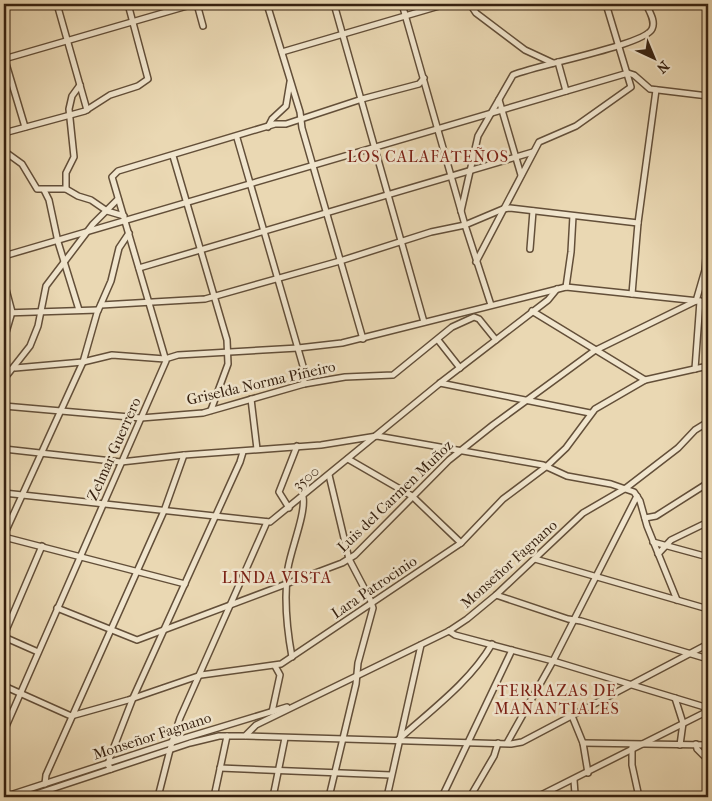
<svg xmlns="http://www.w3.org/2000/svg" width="712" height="801" viewBox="0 0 712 801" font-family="'IM FELL French Canon',serif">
<rect width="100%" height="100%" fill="#ead8b3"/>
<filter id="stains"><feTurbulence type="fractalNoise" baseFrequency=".004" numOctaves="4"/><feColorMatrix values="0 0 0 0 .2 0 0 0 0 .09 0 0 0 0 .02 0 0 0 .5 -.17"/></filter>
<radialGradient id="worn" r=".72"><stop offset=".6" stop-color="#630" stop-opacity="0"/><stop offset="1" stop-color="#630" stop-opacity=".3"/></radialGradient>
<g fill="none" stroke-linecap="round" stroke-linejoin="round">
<g stroke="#634f39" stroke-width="8">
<g id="minor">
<polyline points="57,4 87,110"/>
<polyline points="197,4 203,26"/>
<polyline points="267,4 300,112 302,128 363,339"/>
<polyline points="334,4 424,322"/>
<polyline points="402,4 465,225 491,305"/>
<polyline points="470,4 476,13 525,50 553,63"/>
<polyline points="282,52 446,4"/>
<polyline points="4,57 25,127"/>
<polyline points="4,59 194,4"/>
<polyline points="558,62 566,91"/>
<polyline points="499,100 521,175"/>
<polyline points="268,127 272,119 286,106 290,82"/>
<polyline points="4,133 85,111 110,95 138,86 148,79 128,4"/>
<polyline points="237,138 303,366 304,384"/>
<polyline points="4,151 22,164 37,189 66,189 78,196 91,200 107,211 124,216"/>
<polyline points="173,156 227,340 228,364 211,410"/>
<polyline points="66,189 66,173 74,157 69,109 72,96 80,85"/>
<polyline points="44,190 49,200 58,242 79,310"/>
<path d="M461 211 478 136 513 75C536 65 645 45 652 29 656 21 649 11 646 4"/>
<polyline points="530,249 533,211"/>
<polyline points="4,256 628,73 634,75 650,89 708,96"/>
<polyline points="476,262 539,142 576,126 631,87 606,4"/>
<polyline points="139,268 533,152"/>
<polyline points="4,282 12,312 4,339"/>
<polyline points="566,287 571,252 573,216"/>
<polyline points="632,294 638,223 656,90"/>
<polyline points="696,301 705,270 708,235"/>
<polyline points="101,305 205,299 340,261 431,232 465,225 503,209 510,208 638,223"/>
<polyline points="532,311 645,380"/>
<polyline points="4,313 98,310"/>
<polyline points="438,340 460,368"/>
<polyline points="15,368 83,362 112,355 165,359 178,355 298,348 342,343 566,287 708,302"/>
<polyline points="695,369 700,301"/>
<polyline points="4,379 30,346 38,326 46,286 93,224 118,199"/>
<polyline points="440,383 590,413"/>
<polyline points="251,399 257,449"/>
<polyline points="4,406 141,418 203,413 304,384 345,377 393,375 452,327 474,317 479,319 496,340"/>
<polyline points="4,449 121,462 184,455 321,445 377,436 543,465 567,476 611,484 634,492 640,501 647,526 677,600"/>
<polyline points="348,459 412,496 461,543"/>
<polyline points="4,493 270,522 440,383 548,300 557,289"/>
<polyline points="289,508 279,492 297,446"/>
<polyline points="645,518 656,516 708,483"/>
<polyline points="4,535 83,362 97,313 111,281 119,248 129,233"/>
<polyline points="4,537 185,584"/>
<polyline points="653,542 708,557"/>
<polyline points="658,554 671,540 708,522"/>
<polyline points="535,559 708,609"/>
<polyline points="496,595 568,619 581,621 708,659"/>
<polyline points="57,608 137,640 342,563 355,555 449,460 493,425 594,351 696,301"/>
<polyline points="449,631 455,635 553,661 708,708"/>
<polyline points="4,635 42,546"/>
<polyline points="4,637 38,652"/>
<path d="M292 657C287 630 284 596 288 568 291 549 306 513 303 497"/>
<polyline points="4,686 71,716 128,700 201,675 281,664 461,543 503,499 547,466 566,448 595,409 645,380 708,366"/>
<polyline points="675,698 683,723 680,745"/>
<polyline points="272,712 280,675 275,666"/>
<polyline points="572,716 583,743 588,773"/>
<polyline points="4,731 166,361 112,177 118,171 275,124 286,124 362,99 419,84 424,78"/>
<polyline points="246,736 511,744 522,742 708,644"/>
<path d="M398 740C430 711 470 682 492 644"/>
<polyline points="507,743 553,661 637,496"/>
<polyline points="583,743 708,745"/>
<polyline points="696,744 697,749 708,760"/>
<polyline points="632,747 632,765 639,797"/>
<polyline points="220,768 391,775"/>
<polyline points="111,769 108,765 110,757 133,698 240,462 243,452"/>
<polyline points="574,780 575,794 578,797"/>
<polyline points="45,784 46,775 164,511 184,455"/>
<polyline points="4,797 188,737 287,707"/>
<polyline points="27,797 190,743 219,736 245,736 256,725 449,631 467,619 496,595 583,513 626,488 678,448 695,430 708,422"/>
<polyline points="158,797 172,742 180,718 267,522"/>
<polyline points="214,797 227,736"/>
<polyline points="273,797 285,738"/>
<polyline points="329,797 356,684 358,663 373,608 370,599 349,559 329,475"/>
<polyline points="387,797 421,645"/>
<polyline points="442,797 512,650"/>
<polyline points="470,797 494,756 498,743"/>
<polyline points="537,797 708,711"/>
<polyline points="703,797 708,793"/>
</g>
</g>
<use href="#minor" stroke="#f1e6ce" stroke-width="5"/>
</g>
<g text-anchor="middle" stroke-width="5" stroke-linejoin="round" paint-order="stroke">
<g font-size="15" fill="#362110" stroke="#f1e6ce">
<text transform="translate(261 383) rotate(-13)" y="5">Griselda Norma Piñeiro</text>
<text transform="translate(114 449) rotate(-66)" y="5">Zelmar Guerrero</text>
<text transform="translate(306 478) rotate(-39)" y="5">3500</text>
<text transform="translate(395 496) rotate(-44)" y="5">Luis del Carmen Muñoz</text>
<text transform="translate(509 564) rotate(-42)" y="5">Monseñor Fagnano</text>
<text transform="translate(374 587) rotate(-34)" y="5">Lara Patrocinio</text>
<text transform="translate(152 736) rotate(-18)" y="5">Monseñor Fagnano</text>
</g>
<g font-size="16" letter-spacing="1" fill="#7a1f14" stroke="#f1e6ce">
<text x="428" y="162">LOS CALAFATEÑOS</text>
<text x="277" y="583">LINDA VISTA</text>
<text x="557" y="696">TERRAZAS DE<tspan x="557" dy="18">MANANTIALES</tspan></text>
</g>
</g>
<rect width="712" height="801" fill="none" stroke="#ead8b3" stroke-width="20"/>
<rect x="5" y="5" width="702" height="791" fill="none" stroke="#362110" stroke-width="2.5"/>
<rect x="10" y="10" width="692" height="781" fill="none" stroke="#362110"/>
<g transform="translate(654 58) rotate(136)" stroke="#f1e6ce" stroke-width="4" paint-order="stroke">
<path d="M0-4L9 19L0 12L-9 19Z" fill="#362110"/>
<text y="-8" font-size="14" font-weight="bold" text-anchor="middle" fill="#362110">N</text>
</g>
<rect width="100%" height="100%" filter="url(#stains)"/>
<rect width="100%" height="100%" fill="url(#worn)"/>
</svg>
